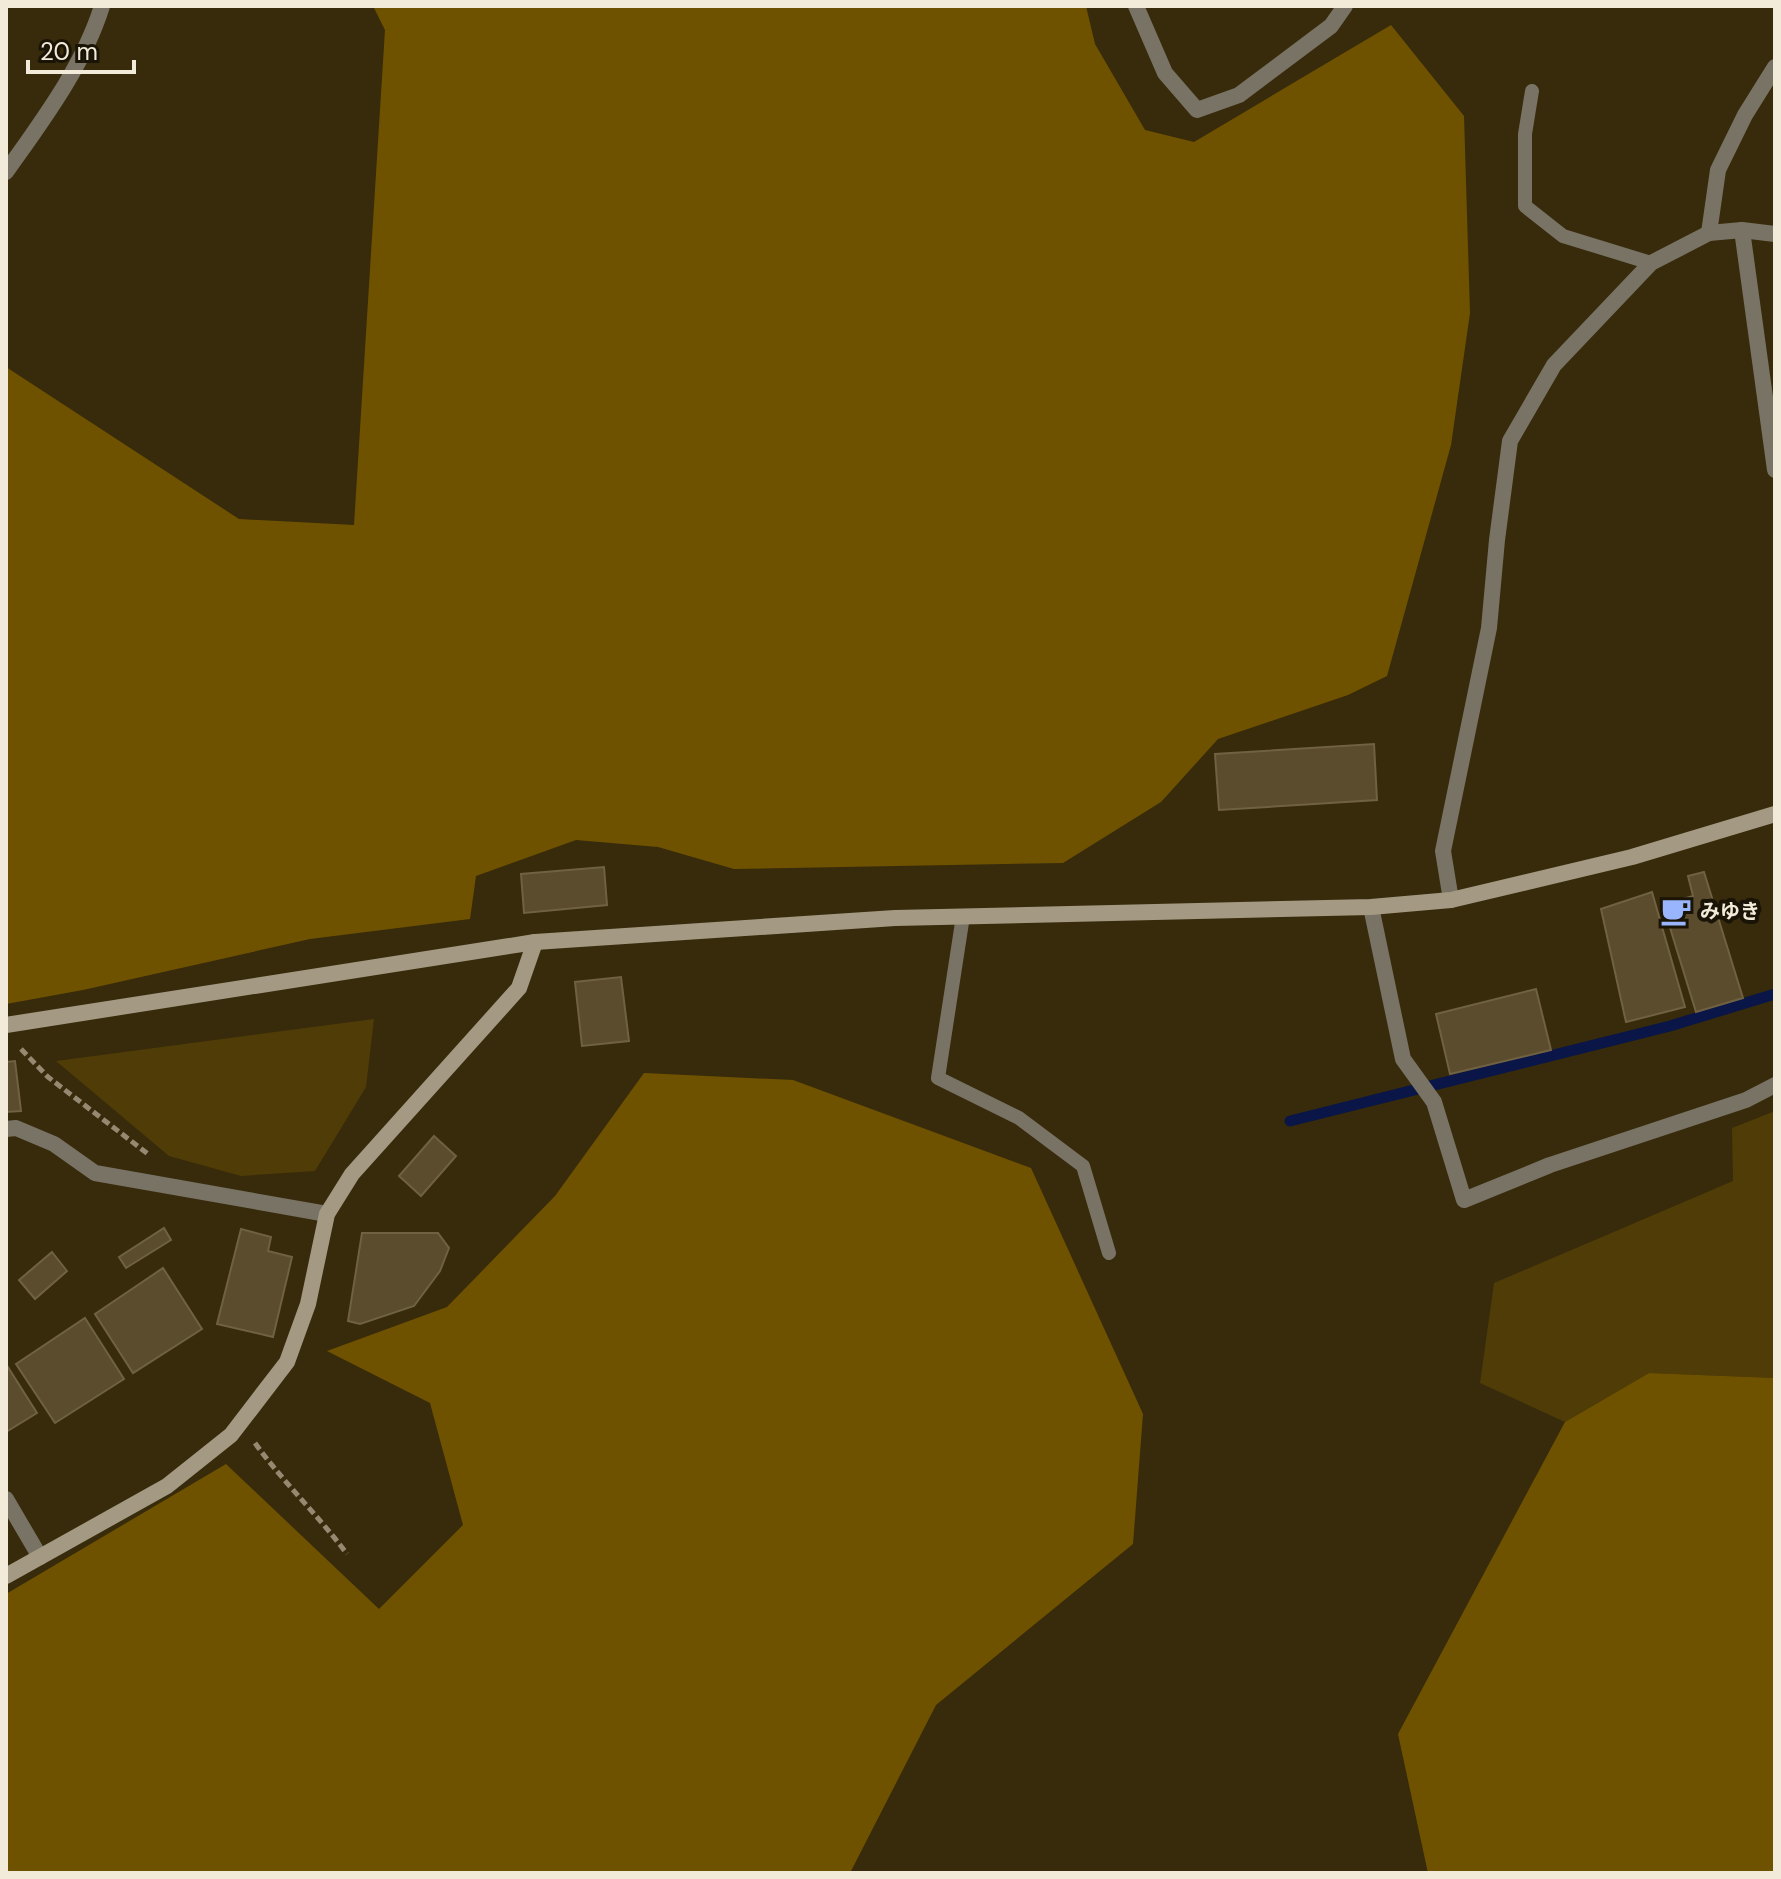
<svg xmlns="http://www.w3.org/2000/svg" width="1781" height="1879" viewBox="0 0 1781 1879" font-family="'DM Sans','Noto Sans JP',sans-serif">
<rect width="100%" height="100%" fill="#382b0b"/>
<g fill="#503c07">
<polygon points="374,1019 366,1087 315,1171 241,1176 169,1156 56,1061"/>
<polygon points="1775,1111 1775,1378 1649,1373 1565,1422 1480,1383 1494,1283 1733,1181 1732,1128"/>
</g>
<g fill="#6f5200">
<polygon points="373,6 1086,6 1095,44 1145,130 1194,142 1391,25 1464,116 1470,313 1451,445 1387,676 1348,695 1218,739 1161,802 1063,863 734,869 658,847 576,840 476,876 470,919 310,939 83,990 6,1004 6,367 239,519 354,525 385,30"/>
<polygon points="644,1073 793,1080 1031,1168 1143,1414 1133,1544 936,1705 850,1873 6,1873 6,1594 226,1464 379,1609 463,1525 430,1403 327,1351 447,1307 555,1196"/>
<polygon points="1649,1373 1775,1378 1775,1873 1428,1873 1398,1734 1565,1422"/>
</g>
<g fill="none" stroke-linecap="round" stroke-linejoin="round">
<polyline stroke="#0a1648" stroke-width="11" points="1290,1121 1670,1026 1775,994"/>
</g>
<g fill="#5a4c2d" stroke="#6f6141" stroke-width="2">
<polygon points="1374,744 1377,800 1219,810 1215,754"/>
<polygon points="604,867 607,905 524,913 521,874"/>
<polygon points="1704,872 1743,998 1696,1012 1663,905 1693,896 1688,876"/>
<polygon points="1652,892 1685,1007 1626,1022 1601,909"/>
<polygon points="621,977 629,1041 582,1046 575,982"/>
<polygon points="1536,989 1551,1050 1450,1074 1436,1014"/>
<polygon points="15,1061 21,1111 6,1112 6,1062"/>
<polygon points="434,1136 456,1156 421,1196 399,1176"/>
<polygon points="164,1228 171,1240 126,1268 119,1257"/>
<polygon points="241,1229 271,1237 268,1251 292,1257 273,1337 217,1324"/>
<polygon points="362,1233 438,1233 449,1248 440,1271 414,1306 360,1324 348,1321"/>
<polygon points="52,1252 67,1271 35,1299 19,1280"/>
<polygon points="163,1268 202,1329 133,1373 95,1314"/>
<polygon points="85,1318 124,1379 55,1423 16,1364"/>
<polygon points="6,1364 37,1413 6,1432"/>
</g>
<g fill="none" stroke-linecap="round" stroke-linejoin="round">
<g stroke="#958a71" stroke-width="5" stroke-dasharray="8 4" stroke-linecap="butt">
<polyline points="21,1049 48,1077 148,1154"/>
<path d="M255 1443C283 1482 318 1515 347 1554"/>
</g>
<g stroke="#797365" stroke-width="14">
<polyline points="1532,91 1525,134 1525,206 1563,236 1651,263"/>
<polyline points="963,916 938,1078 1019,1118 1083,1166 1109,1253"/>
</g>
<g stroke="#797365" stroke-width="16">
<polyline points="1136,6 1165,73 1197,110 1239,95 1331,26 1345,6"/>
<path d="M6 172C42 121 83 67 102 6"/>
<polyline points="1742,230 1775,470"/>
<polyline points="1709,233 1718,170 1745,115 1775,67"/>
<polyline points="1451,900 1443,851 1489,628 1497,540 1510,441 1554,365 1651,263 1709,233 1742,230 1775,234"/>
<polyline points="1371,907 1403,1059 1434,1102 1464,1200 1550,1165 1746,1100 1775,1085"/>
<polyline points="6,1129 16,1128 54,1144 95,1173 327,1214"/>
<polyline points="6,1499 40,1557"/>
</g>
<g stroke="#a49a84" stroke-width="16">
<polyline points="6,1025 535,942 895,918 1371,907 1451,900 1632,857 1775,814"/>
<polyline points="6,1576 167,1486 231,1435 287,1362 308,1304 327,1214 352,1174 519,988 535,942"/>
</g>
</g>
<defs>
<g id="cafe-bare" transform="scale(2.4)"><path d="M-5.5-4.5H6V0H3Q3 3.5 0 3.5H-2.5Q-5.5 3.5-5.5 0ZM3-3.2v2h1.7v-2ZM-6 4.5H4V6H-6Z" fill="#99b5fd" stroke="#1a1407" stroke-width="2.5" paint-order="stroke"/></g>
</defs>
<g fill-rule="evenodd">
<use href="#cafe-bare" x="1676" y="911"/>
</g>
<g text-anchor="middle" stroke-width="8" stroke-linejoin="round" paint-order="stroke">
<g font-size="20" font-weight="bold" fill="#f3ebd9" stroke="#1a1407" text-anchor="start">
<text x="1700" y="918">みゆき</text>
</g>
</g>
<rect width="1781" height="1879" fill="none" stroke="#f3ebd9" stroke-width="16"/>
<path d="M28 60v12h106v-12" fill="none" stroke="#f3ebd9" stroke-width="4"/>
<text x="40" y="60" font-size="24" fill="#f3ebd9" stroke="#1a1407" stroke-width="6" paint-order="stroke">20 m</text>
</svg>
